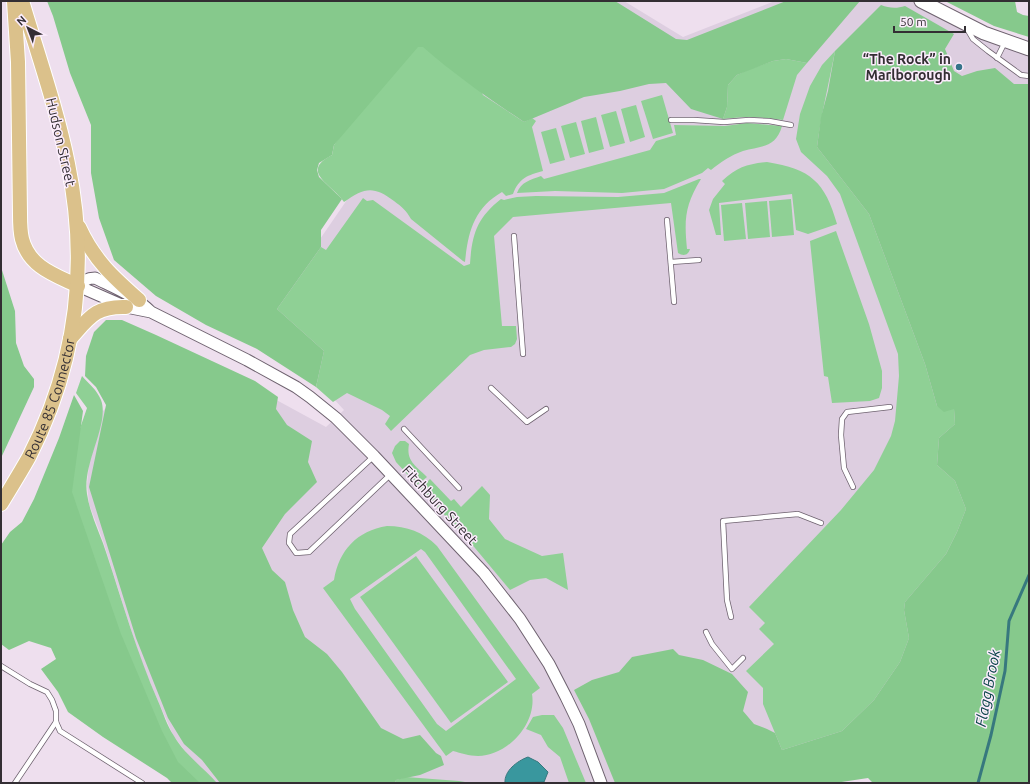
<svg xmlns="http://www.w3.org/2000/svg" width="1030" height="784" viewBox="0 0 1030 784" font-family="Ubuntu,sans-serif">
<rect width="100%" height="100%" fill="#eedfee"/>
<polygon fill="#ddcee0" points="450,1 624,1 683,37 775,1 921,1 1029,49 1029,512 818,783 217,783 188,755 173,735 148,678 138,652 103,541 89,504 87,484 89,464 100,428 103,411 170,342 326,427 344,410 310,373 261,325 351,194"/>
<g fill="#8fd095" fill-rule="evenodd">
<path d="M436 1 483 95 524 122 532 118 536 121 532 127 543 171C528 175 519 178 513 194L506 196 502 192C474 208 468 232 465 262L463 261 411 219C406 210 402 207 394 201 373 185 364 188 344 202 332 184 299 172 332 155L334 145Z"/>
<path d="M835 51C829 83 821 115 817 147L869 214 925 364 937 406 954 409 955 424 939 438 937 465 955 481 966 509 957 532 946 554 905 602 904 610 909 638 900 662 874 700 842 731 782 750 763 704V688L746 671 774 644 759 629 765 623 749 607 841 510 874 470 891 436 895 421 899 376 898 354 840 194 827 176 801 152 796 139 800 114 810 86 822 65Z"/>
<path d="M786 59 807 63 797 75 783 120C763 117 744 116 723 119L727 107 728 85 737 75 750 69 773 61Z"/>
<polygon points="662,95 673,133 653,139 641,101"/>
<polygon points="636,105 645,137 630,142 621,109"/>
<polygon points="616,111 625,143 610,147 601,115"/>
<polygon points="596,117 604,149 589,153 581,121"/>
<polygon points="576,122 585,154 570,158 561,126"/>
<path d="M747 123 782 126C776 148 761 146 743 151 731 155 721 162 711 170L708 168 702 173 664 189 622 193 555 191 517 193C521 182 530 180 541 176L544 179 650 150 656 141 676 135 674 125 725 126Z"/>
<polygon points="556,128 565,160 550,164 541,132"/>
<path d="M767 162C811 169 825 182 837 224L808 234 796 230 792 194 719 203 721 235H716L709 210 713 199 725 184 722 181C737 167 748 164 767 162Z"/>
<path d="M699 179H701C685 205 684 219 687 249H690C688 256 683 256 678 253L671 203 513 217 494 236 502 326H516L517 339 515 344 511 347 484 350 470 355 391 431 385 424 390 416 382 410 347 393 333 402 316 387 324 351 277 309 321 247 326 250 363 198 367 201 373 200 464 266 470 264C472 234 477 218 501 199L504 200 517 197 536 196 618 197 664 193Z"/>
<polygon points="791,199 794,235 772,237 769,201"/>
<polygon points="767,201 770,237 748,239 745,203"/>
<polygon points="742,203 746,239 724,241 721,205"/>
<polygon points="836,231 869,324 882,371 882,388 879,398 870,401 832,403 828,377 824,376 810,241"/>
<path d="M82 376C89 384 97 390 101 400 110 424 82 463 87 494 90 515 101 535 107 555 123 604 137 653 158 701 163 712 167 726 174 736 185 755 203 767 217 783H178L67 500 77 437 87 408 76 393Z"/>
<path d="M400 441H405L409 444C406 461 415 465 427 477L417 485 396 462 392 453 395 446Z"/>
<polygon points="430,479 451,501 454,499 461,507 482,486 490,495 489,519 505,539 542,556 563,553 568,590 546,578 530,580 510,590 470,542 420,489"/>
<path d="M387 526C407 526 423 532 437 546L540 688 532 694C537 724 507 756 478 756 469 756 461 753 453 751L446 756 323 588 334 580C339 550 357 531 387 526ZM421 549 425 552 516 679 446 731 437 724 355 609 350 599Z"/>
<polygon points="416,556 508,682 451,723 360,597"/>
<polygon points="542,715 554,715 563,728 586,783 569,783 560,757 548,747 541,735 526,729 533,717"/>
<polygon points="406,777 459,781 471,783 395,783 396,780"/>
</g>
<g fill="#86c98c">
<path d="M47 1H615L676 39 687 40 786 1H860L807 63 786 59 773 61 737 75 728 85 727 107 723 119 691 109 666 83 649 84 620 91 584 97 524 122C489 99 455 75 423 47H418L334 145 332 155 319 163 317 170 319 177 342 199 321 230V247L277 309 324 351 316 387 257 349 206 325 156 296 114 260 99 218 91 173V125L70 73 53 16Z"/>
<polygon points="945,1 1015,1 1017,12 1023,15 1029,16 1029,37 994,26"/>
<path d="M881 5C889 8 896 9 905 6L954 34 945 49 954 71 962 76 977 71 995 68 1014 84H1029V783H873L868 778 835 783H615L589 719 574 690 592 680 619 672 632 657 673 649 679 655 703 660 732 674 748 692 743 711 754 724 767 729 775 733 782 750 842 731 874 700 900 662 909 638 904 610 905 602 946 554 957 532 966 509 955 481 937 465 939 438 955 424 954 409 944 412 937 406 925 364 869 214 817 147 821 117 828 91 835 51Z"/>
<polygon points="1,267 15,311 16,343 24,366 34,379 34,387 1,458"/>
<polygon points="106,320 122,320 156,335 255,381 278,397 276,409 287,425 312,441 308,462 317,482 285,514 262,548 272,570 285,582 293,610 305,637 327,654 342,672 381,728 403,739 420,735 436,753 441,756 444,765 420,775 396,780 395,783 220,783 202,760 184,744 168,718 136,638 89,487 106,405 96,387 85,376 86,356 94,332"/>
<polygon points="74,395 83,411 72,492 121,634 162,731 178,762 200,783 172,783 167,778 103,737 68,712 58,692 41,669 56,659 51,648 29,641 9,650 1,644 1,545 10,532 22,522 34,499 59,438"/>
</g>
<path fill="#39979e" stroke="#37787e" d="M528 757 538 762 548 772 544 782 505 783C504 771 517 761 528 757Z"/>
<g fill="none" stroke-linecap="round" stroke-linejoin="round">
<polyline stroke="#37787e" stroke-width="3" points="978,783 991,735 1005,671 1009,621 1029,575"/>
<g stroke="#6e626f" stroke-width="6">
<g id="service">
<polyline points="966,27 973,39 988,51 1021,75 1029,76"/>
<polyline points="997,58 1005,42"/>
<polyline points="671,120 694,120 724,122 749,120 769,121 791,125"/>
<polyline points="667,220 674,302"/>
<polyline points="514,236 523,354"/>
<polyline points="671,262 699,260"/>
<polyline points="491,388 527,422 546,409"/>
<polyline points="404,429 459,488"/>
<polyline points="374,456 290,534 289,543 296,553 309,552 391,474"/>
<polyline points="853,487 844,468 841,435 842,419 847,412 890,407"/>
<polyline points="731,617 727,600 723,521 798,514 821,523"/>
<polyline points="706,632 712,644 732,669 743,658"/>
<polyline points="1,666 30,684 47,692 52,700 56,711 56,722 60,731 142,783"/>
<polyline points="15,783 56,722"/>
</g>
</g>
<g stroke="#6e626f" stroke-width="13">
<path id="tertiary" d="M151 312 126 307 78 286C83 281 87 278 95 278 115 288 134 295 151 312L247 360 296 387 310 397 336 418 374 456 484 573 520 619 549 664 566 697 579 724 601 783"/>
</g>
<g stroke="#6e626f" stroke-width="15">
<polyline id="secondary" points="921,1 984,33 1029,49"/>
</g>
<g stroke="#fff" stroke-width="16">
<g id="primary">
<path d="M14 1 18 62 20 214C20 222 20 231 22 239 29 267 55 275 78 286"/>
<path d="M79 227C94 260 113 277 139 300"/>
<path d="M70 339C89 318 95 306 126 307"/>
<path id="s1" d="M1 504C10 489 20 473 29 457 76 365 89 266 68 164 57 109 38 55 22 1"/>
</g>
</g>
<use href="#service" stroke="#fff" stroke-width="4.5"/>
<use href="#tertiary" stroke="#fff" stroke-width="11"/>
<use href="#secondary" stroke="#fff" stroke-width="13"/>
<use href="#primary" stroke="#dbc18b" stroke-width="14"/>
</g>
<circle fill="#357489" stroke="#fbecfc" stroke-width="1.5" cx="959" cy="67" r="4"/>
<g text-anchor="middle" stroke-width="3" stroke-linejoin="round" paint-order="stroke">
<g font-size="14" font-weight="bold" fill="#332e33" stroke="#fbecfc" text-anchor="end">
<text x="951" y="64">“The Rock” in<tspan x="951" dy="16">Marlborough</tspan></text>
</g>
<g font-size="14" fill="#332e33" stroke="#fbecfc">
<text transform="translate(61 142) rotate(77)" y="5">Hudson Street</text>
<text dy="5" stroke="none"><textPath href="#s1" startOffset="117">Route 85 Connector</textPath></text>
<text transform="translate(440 505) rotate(47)" y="5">Fitchburg Street</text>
</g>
<g font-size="15" font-style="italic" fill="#094347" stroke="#fbecfc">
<text transform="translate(988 688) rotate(-79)" y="5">Flagg Brook</text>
</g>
</g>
<rect width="1030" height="784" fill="none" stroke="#332e33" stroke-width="4"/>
<g transform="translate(28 28) rotate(318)" stroke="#fbecfc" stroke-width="3" paint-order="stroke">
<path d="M0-3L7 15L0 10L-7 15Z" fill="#332e33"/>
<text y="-6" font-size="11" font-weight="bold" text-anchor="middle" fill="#332e33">N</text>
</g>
<path d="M894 26v6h71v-6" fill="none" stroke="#332e33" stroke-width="2"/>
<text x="900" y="26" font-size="12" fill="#332e33" stroke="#fbecfc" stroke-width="3" paint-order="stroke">50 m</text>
</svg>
